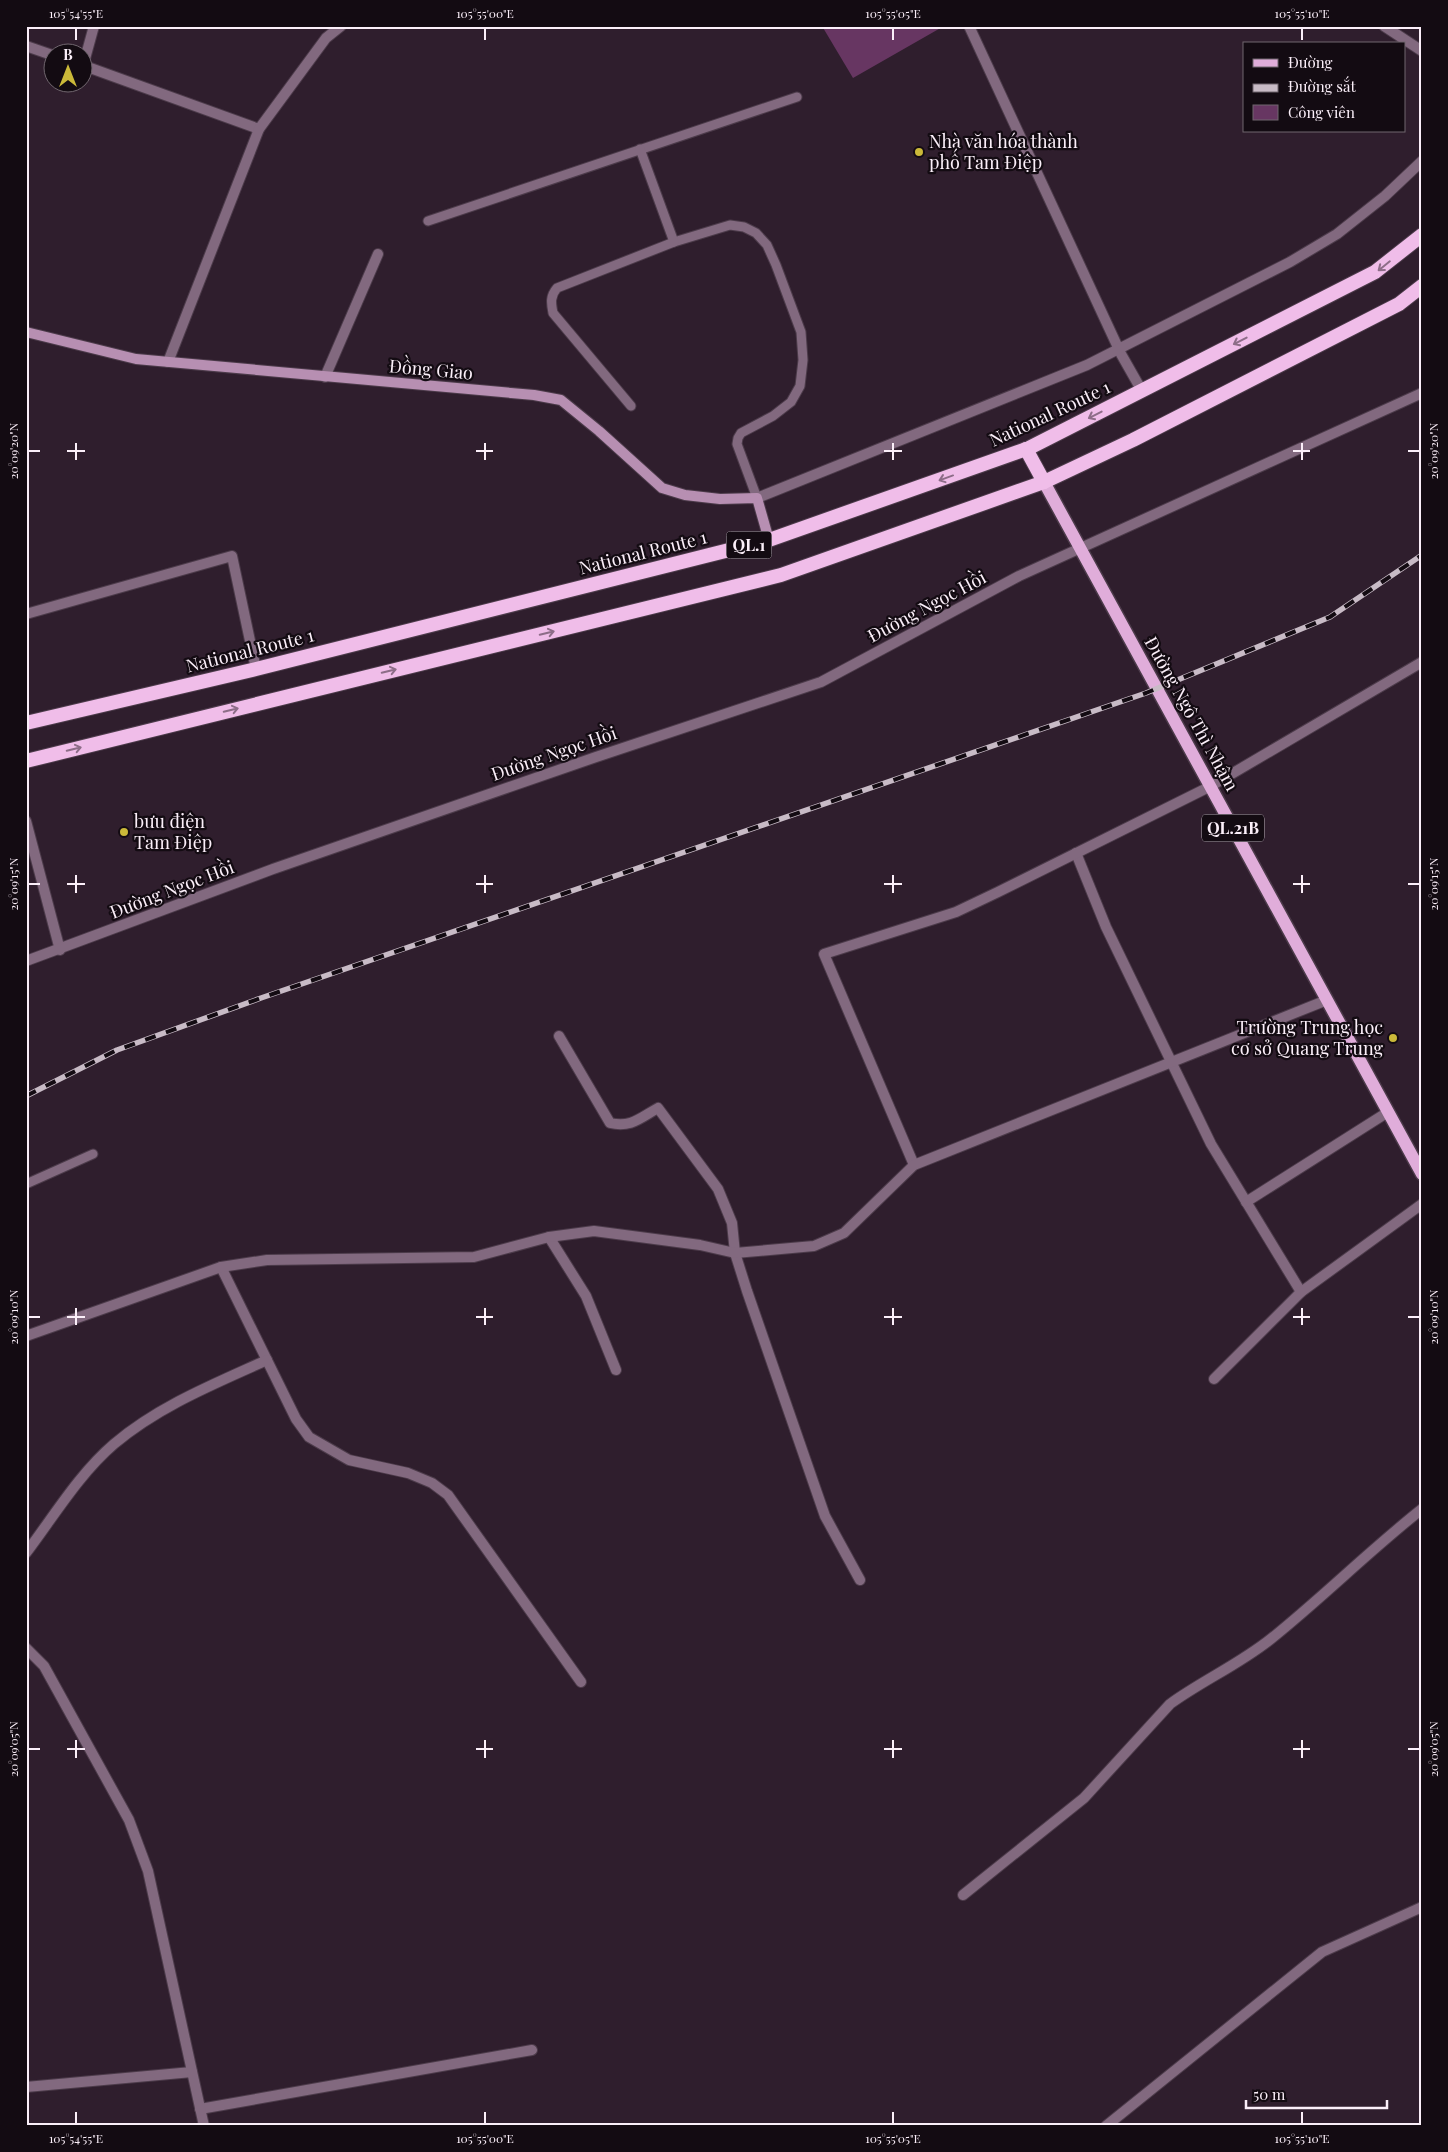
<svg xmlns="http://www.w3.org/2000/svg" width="1448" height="2152" viewBox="0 0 1448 2152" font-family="'Playfair Display',serif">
<rect width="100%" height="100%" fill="#2f1e2d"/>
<polygon fill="#673662" points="822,26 944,26 853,78"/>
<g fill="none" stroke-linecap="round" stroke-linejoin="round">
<g stroke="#4c3b4a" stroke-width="11">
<g id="service">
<polyline points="428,221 797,97"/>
<polyline points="674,242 730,225 744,227 756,233 767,245 776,265 801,332 803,360 800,386 791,402 773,416 741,433 738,438 737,444 757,498"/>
<path d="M631 406 553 313C551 303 550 296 557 288L674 242 640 149"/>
<polyline points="26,1184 93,1154"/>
</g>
</g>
<g stroke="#4c3b4a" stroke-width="12">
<g id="minor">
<polyline points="969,26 1121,354 1142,391"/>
<polyline points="1384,26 1422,51"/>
<polyline points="26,46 52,55"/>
<polyline points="82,65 259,129"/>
<polyline points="83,66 94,26"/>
<polyline points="168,362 259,129 326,38 341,26"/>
<polyline points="325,377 378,254"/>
<polyline points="757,498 1087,365 1290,262 1337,234 1385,196 1422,161"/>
<polyline points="26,614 232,556 256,669"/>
<polyline points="26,821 60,950"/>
<polyline points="1076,853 1106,927 1211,1144 1301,1292"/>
<polyline points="26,961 273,869 596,757 821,682 1019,576 1422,393"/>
<path d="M559 1036 610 1123C631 1128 640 1118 658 1108L718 1189 732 1223 735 1253 747 1291 825 1516 860 1580"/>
<polyline points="914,1165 824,954 956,912 998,892 1211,786 1422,662"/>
<polyline points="1246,1202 1388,1112"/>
<polyline points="549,1237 586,1296 616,1370"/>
<polyline points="221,1267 296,1419 309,1437 349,1460 408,1473 432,1483 448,1495 581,1682"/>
<polyline points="26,1336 221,1267 267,1260 474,1257 549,1237 594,1231 700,1245 735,1253 814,1246 844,1233 914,1165 1327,1000"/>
<polyline points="1214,1379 1301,1292 1422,1204"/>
<path d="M26 1553C54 1516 79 1474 114 1444 159 1406 214 1384 267 1360"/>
<path d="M963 1895 1084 1798 1170 1704C1203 1680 1240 1664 1272 1638 1323 1597 1370 1550 1422 1509"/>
<polyline points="26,2087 192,2072"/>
<polyline points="200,2109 532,2050"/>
<polyline points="1106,2126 1322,1952 1422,1907"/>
</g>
</g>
<g stroke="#4c3b4a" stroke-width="12">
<polyline id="tertiary" points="26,1648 44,1666 129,1820 148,1871 204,2126"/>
</g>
<g stroke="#4c3b4a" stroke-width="12">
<polyline id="secondary" points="26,332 136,359 534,395 561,400 599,431 662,488 685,495 720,499 757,498 769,540"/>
</g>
<g stroke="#4c3b4a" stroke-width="15">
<polyline id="primary" points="1044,482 1422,1174"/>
</g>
<g stroke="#4c3b4a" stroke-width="16">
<g id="trunk">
<polyline points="1026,449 1044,482"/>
<polyline points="26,723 256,669 769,540 1029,448 1375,272 1422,235"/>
<polyline points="26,761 781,575 1044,482 1133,440 1399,304 1422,286"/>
</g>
</g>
<use href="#service" stroke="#82697f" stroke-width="9"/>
<use href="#minor" stroke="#82697f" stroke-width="10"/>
<use href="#tertiary" stroke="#82697f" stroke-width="10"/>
<use href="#secondary" stroke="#b78fb2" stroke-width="10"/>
<use href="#primary" stroke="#e0adda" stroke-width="12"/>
<use href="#trunk" stroke="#f0bde9" stroke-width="14"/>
<g stroke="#c8bbc6" stroke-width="5.5">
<polyline id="rail" points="26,1096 117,1050 261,998 1146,693 1330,617 1422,555"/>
</g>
<use href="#rail" stroke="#130b12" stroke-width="4" stroke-dasharray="11" stroke-linecap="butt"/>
</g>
<defs><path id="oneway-shaft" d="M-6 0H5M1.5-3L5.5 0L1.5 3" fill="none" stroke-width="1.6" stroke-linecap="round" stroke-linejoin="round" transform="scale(1.25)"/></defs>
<g stroke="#8d6d88">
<use href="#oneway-shaft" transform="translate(1384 266) rotate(141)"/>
<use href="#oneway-shaft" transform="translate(1240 341) rotate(153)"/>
<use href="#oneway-shaft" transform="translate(1095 415) rotate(153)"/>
<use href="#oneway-shaft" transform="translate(946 478) rotate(160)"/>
<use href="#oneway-shaft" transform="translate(547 633) rotate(-14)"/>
<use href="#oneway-shaft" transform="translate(389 671) rotate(-14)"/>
<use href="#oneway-shaft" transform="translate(231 710) rotate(-14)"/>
<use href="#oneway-shaft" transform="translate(74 749) rotate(-14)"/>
</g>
<path fill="none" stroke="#fbeff9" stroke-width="2" d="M76 28V40M485 28V40M893 28V40M1302 28V40M76 443V460M485 443V460M893 443V460M1302 443V460M28 451H40M67 451H85M476 451H493M884 451H902M1293 451H1310M1408 451H1420M76 875V893M485 875V893M893 875V893M1302 875V893M28 884H40M67 884H85M476 884H493M884 884H902M1293 884H1310M1408 884H1420M76 1308V1325M485 1308V1325M893 1308V1325M1302 1308V1325M28 1317H40M67 1317H85M476 1317H493M884 1317H902M1293 1317H1310M1408 1317H1420M76 1740V1758M485 1740V1758M893 1740V1758M1302 1740V1758M28 1749H40M67 1749H85M476 1749H493M884 1749H902M1293 1749H1310M1408 1749H1420M76 2112V2124M485 2112V2124M893 2112V2124M1302 2112V2124"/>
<g fill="#cbb939" stroke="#130b12" stroke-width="2">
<circle cx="919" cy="152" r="5"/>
<circle cx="124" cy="832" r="5"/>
<circle cx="1393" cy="1038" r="5"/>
</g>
<g text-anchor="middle" stroke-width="4.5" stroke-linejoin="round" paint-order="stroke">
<g fill="#130b12" stroke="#b5abb4" stroke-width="1">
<rect x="726.5" y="531.5" width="45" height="27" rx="4"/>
<rect x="1202" y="814.5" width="62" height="27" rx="4"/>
</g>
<g font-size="16" font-weight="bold" fill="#fbeff9">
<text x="749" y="551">QL.1</text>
<text x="1233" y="834">QL.21B</text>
</g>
<g font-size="18" fill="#fbeff9" stroke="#130b12" text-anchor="start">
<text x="929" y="148">Nhà văn hóa thành<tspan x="929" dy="21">phố Tam Điệp</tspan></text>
<text x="134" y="828">bưu điện<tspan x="134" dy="21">Tam Điệp</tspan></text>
<text x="1383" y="1034" text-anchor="end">Trường Trung học<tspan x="1383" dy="21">cơ sở Quang Trung</tspan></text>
</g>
<g font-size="18" fill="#fbeff9" stroke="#130b12">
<text transform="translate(431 370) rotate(5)" y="6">Đồng Giao</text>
<text transform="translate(1050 414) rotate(-25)" y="6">National Route 1</text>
<text transform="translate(643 553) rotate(-14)" y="6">National Route 1</text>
<text transform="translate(927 607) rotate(-28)" y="6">Đường Ngọc Hồi</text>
<text transform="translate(250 651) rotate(-14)" y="6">National Route 1</text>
<text transform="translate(1191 714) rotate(61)" y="6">Đường Ngô Thì Nhậm</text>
<text transform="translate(554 754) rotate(-19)" y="6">Đường Ngọc Hồi</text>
<text transform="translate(172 890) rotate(-21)" y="6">Đường Ngọc Hồi</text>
</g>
</g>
<rect width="1448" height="2152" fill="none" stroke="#130b12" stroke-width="55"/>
<rect x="1243" y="42" width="162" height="90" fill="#130b12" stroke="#70666e"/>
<rect x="1253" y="59" width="25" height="8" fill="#e0adda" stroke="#70666e"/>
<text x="1288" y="68" font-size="15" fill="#fbeff9">Đường</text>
<rect x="1253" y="84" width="25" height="8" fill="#c8bbc6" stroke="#70666e"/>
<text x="1288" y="92" font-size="15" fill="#fbeff9">Đường sắt</text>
<rect x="1253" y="105" width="25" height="15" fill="#673662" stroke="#70666e"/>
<text x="1288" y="118" font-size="15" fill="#fbeff9">Công viên</text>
<g transform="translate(68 68)"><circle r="24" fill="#130b12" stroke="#70666e"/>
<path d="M0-4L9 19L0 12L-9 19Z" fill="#cbb939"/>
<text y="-8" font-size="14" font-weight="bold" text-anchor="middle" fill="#fbeff9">B</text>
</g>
<path d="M1246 2100v8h141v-8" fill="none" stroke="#fbeff9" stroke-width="2.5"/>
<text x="1253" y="2100" font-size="15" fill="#fbeff9" stroke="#130b12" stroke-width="4" paint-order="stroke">50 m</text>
<rect x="28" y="28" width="1392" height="2096" fill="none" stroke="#fbeff9" stroke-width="2"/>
<g font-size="12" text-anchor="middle" fill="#fbeff9">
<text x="76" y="18">105°54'55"E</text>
<text x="485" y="18">105°55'00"E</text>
<text x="893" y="18">105°55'05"E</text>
<text x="1302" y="18">105°55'10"E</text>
<text transform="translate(14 451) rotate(-90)" y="4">20°09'20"N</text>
<text transform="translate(1434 451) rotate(-90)" y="4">20°09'20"N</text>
<text transform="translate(14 884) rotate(-90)" y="4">20°09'15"N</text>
<text transform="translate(1434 884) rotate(-90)" y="4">20°09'15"N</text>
<text transform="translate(14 1317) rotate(-90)" y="4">20°09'10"N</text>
<text transform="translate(1434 1317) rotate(-90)" y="4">20°09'10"N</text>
<text transform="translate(14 1749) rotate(-90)" y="4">20°09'05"N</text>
<text transform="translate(1434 1749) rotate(-90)" y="4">20°09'05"N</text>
<text x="76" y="2143">105°54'55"E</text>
<text x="485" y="2143">105°55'00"E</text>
<text x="893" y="2143">105°55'05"E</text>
<text x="1302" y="2143">105°55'10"E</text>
</g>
</svg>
